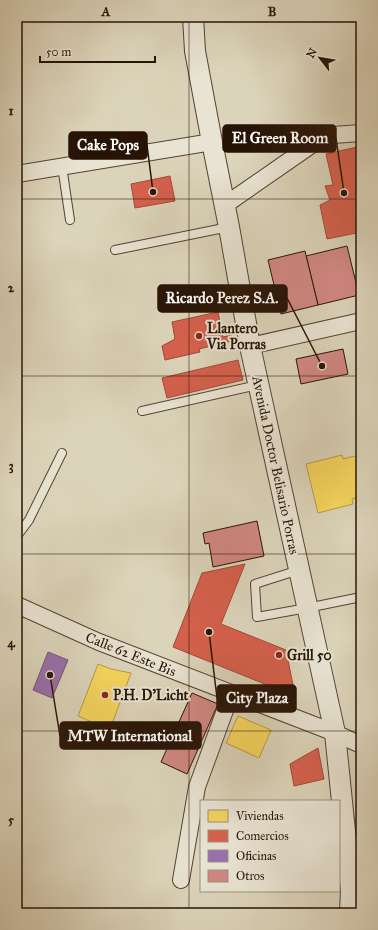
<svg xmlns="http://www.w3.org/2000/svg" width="378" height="930" viewBox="0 0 378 930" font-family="'IM FELL Great Primer',serif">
<rect width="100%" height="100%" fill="#dcd4ba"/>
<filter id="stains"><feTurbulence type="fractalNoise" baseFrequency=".005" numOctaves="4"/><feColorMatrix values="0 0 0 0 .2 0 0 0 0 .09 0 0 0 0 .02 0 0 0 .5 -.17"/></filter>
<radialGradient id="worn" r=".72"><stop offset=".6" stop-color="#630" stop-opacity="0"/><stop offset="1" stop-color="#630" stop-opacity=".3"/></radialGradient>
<g fill="#f6d55c" stroke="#b89b42">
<polygon points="342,455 343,459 355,456 356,458 361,456 361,497 352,499 353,504 318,513 306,464"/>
<polygon points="98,664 111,669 131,673 107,737 99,734 100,730 93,727 94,723 78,716"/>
<polygon points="238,716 271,730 259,758 226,743"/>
</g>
<g fill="#d6604d" stroke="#a24938">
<polygon points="357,147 361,169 361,232 327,239 320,205 330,200 325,186 333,185 326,154"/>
<polygon points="170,176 175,201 135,208 131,184"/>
<polygon points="218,312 223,337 231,335 232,341 199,349 200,352 165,360 162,346 175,339 172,322"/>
<polygon points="238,360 243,380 167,398 162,378"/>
<polygon points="245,564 221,624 286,650 293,685 277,689 173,647 202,573"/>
<polygon points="318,748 324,779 294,786 290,764"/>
</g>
<polygon fill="#9970ab" stroke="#77547a" points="48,652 68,660 52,698 33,690"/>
<g fill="#d18782" stroke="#271306">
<polygon points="347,246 359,295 318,305 306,256"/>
<polygon points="305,251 318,305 281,314 268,260"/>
<polygon points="343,349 348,374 301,384 296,359"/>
<polygon points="257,521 264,556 213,567 209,543 205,544 203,533"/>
<polygon points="192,693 218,704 187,774 161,762"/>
</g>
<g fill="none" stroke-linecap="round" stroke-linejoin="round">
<g stroke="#544333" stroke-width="10">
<g id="service">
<polyline points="62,166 70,220"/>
<polyline points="115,250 229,227"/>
<polyline points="142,411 258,385"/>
<polyline points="17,536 29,520 62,453"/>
<polyline points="299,570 255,584 257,617 307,608 361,597"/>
</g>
</g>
<g stroke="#544333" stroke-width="18">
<g id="minor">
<polyline points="17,174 212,142"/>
<polyline points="225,205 310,146 333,135 361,133"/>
<polyline points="250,346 361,321"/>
<polyline points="17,605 99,642 335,733 361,745"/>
<polyline points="181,880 197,787 231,694"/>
</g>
</g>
<g stroke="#544333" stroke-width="22">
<polyline id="tertiary" points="193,17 195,51 212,142 229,227 250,346 335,733 351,890 350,913"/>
</g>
<use href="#service" stroke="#e8e3d2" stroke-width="8"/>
<use href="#minor" stroke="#e8e3d2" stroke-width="16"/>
<use href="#tertiary" stroke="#e8e3d2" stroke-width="20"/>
</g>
<path fill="none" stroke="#271306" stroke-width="1" stroke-opacity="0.55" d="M189 17V913M17 199H361M17 376H361M17 554H361M17 731H361"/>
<g fill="#8f2418" stroke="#e8e3d2" stroke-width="1.5">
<circle cx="199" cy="336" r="4"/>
<circle cx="279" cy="655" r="4"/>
<circle cx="105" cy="695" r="4"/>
</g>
<g text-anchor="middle" stroke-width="4" stroke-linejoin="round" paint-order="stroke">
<g font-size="14" font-weight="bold" fill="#271306" stroke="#e8e3d2" text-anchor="start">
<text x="207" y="333">Llantero<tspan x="207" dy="16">Via Porras</tspan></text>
<text x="287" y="660">Grill 50</text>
<text x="113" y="700">P.H. D'Licht</text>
</g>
<g font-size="14" fill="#271306" stroke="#e8e3d2">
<text transform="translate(276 465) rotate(78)" y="5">Avenida Doctor Belisario Porras</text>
<text transform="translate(131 654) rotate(22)" y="5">Calle 62 Este Bis</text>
</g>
</g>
<path fill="none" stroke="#271306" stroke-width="1.5" d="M344 193L336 138M153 192L147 145M322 366L287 298M209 632L217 698M50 675L60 736"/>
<g fill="#271306" stroke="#e8e3d2" stroke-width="1.5">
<circle cx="344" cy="193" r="4"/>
<circle cx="153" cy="192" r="4"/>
<circle cx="322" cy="366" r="4"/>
<circle cx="209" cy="632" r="4"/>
<circle cx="50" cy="675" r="4"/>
</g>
<g fill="#271306" stroke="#271306" stroke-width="1.5">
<rect x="223" y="125" width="113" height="27" rx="4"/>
<rect x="69" y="132" width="78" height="27" rx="4"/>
<rect x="158" y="285" width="129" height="27" rx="4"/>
<rect x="217" y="685" width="79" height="27" rx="4"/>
<rect x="60" y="722" width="141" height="27" rx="4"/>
</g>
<g font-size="15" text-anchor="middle" font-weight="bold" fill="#fff">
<text x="280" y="143">El Green Room</text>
<text x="108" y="150">Cake Pops</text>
<text x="222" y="303">Ricardo Perez S.A.</text>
<text x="257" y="703">City Plaza</text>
<text x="130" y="741">MTW International</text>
</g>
<rect width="378" height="930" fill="none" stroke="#dcd4ba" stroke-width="44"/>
<rect x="200" y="800" width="140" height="92" fill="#e8e3d2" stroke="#9b9080"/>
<rect x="208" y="810" width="20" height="12" fill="#f6d55c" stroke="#9b9080"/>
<text x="236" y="820" font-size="12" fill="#271306">Viviendas</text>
<rect x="208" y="830" width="20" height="12" fill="#d6604d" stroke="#9b9080"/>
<text x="236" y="840" font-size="12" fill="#271306">Comercios</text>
<rect x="208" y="850" width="20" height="12" fill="#9970ab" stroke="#9b9080"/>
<text x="236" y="860" font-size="12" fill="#271306">Oficinas</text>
<rect x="208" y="870" width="20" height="12" fill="#d18782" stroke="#9b9080"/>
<text x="236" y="880" font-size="12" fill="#271306">Otros</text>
<g transform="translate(320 58) rotate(301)" stroke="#e8e3d2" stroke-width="3" paint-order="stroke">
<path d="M0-3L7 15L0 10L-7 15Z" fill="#271306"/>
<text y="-6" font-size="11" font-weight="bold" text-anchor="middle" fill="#271306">N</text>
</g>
<path d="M40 56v6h115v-6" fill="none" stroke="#271306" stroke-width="2"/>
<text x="46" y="56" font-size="12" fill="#271306" stroke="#e8e3d2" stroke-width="3" paint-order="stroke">50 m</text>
<rect x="22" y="22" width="334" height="886" fill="none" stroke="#271306" stroke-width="1.5"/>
<g font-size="13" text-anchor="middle" font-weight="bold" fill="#271306">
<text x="106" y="16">A</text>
<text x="272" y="16">B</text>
<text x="11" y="115">1</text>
<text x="11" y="292">2</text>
<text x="11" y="470">3</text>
<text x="11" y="647">4</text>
<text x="11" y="824">5</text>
</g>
<rect width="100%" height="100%" filter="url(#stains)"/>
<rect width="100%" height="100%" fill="url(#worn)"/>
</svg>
